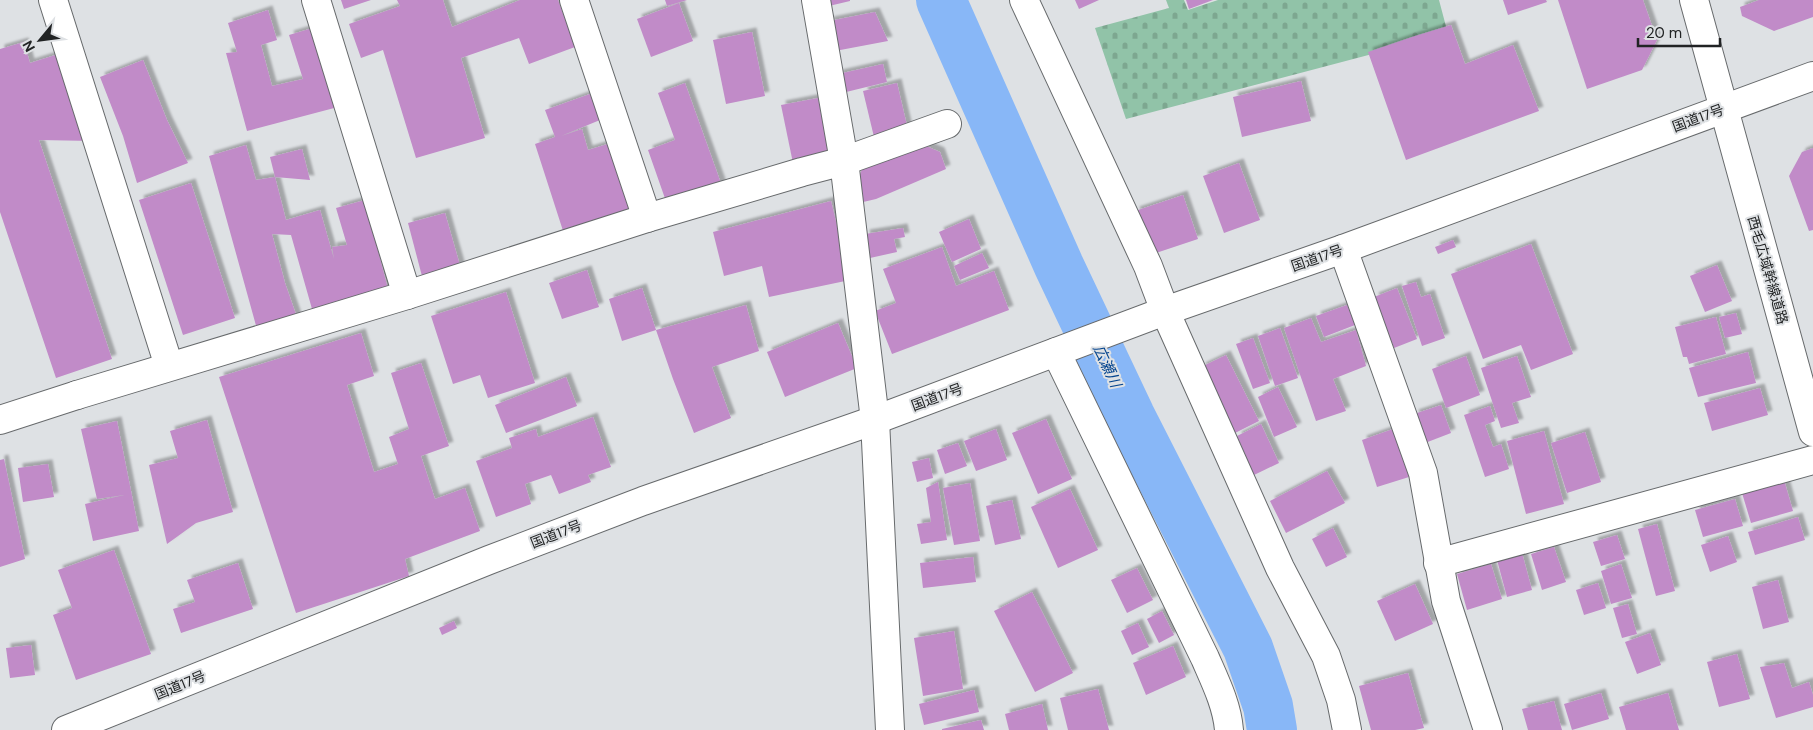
<svg xmlns="http://www.w3.org/2000/svg" width="1813" height="730" viewBox="0 0 1813 730" font-family="'DM Sans','Noto Sans JP',sans-serif">
<defs>
<pattern id="cemetery-stones" width="16" height="16" patternUnits="userSpaceOnUse" patternTransform="scale(1.25)"><rect width="16" height="16" fill="#91c3a8"/><path d="M2 7V4a2 2 0 0 1 4 0v3zM10 15v-3a2 2 0 0 1 4 0v3z" fill="#7da790"/></pattern>
<filter id="shadow"><feDropShadow dx="4.5" dy="-4.5" stdDeviation="1" flood-color="#0004"/></filter>
</defs>
<rect width="100%" height="100%" fill="#dee1e4"/>
<polygon fill="url(#cemetery-stones)" points="1166,0 1184,0 1188,10 1218,0 1439,0 1448,34 1126,119 1095,28 1169,8"/>
<g fill="none" stroke-linecap="round" stroke-linejoin="round">
<polyline stroke="#88b7f7" stroke-width="50" points="941,0 1059,266 1130,416 1248,648 1268,706 1272,730"/>
</g>
<g fill="#c18bc8" filter="url(#shadow)">
<polygon points="341,0 371,0 344,9"/>
<polygon points="397,0 443,0 452,27 520,0 558,0 575,47 529,64 519,38 461,58 485,138 416,158 383,50 361,58 349,24 400,6"/>
<polygon points="665,0 687,0 667,6"/>
<polygon points="828,0 850,0 850,1 829,6"/>
<polygon points="1075,0 1099,0 1079,9"/>
<polygon points="1186,0 1213,0 1189,9"/>
<polygon points="1503,0 1546,0 1547,2 1508,15"/>
<polygon points="1558,0 1643,0 1657,40 1642,70 1587,89"/>
<polygon points="1759,0 1813,0 1813,17 1774,31 1742,16 1740,7"/>
<polygon points="679,3 693,41 651,57 637,19"/>
<polygon points="268,10 277,40 261,45 272,86 303,79 289,35 316,27 338,107 247,131 226,53 237,52 228,23"/>
<polygon points="875,12 888,41 835,51 829,21"/>
<polygon points="1451,25 1465,64 1513,45 1539,111 1406,160 1368,52 1415,36"/>
<polygon points="752,32 765,96 726,104 713,40"/>
<polygon points="24,42 30,63 65,52 93,141 39,140 112,359 56,378 0,212 0,49"/>
<polygon points="143,60 167,120 188,163 137,183 123,136 100,77"/>
<polygon points="883,64 887,82 842,93 838,74"/>
<polygon points="1301,81 1311,121 1242,137 1233,97"/>
<polygon points="685,83 723,189 668,207 648,150 675,140 658,93"/>
<polygon points="897,83 908,130 874,137 863,91"/>
<polygon points="590,94 600,120 561,136 582,129 588,150 611,143 634,215 565,237 535,144 555,137 545,110"/>
<polygon points="818,98 830,160 794,168 781,105"/>
<polygon points="246,145 256,180 275,177 286,220 320,210 334,259 332,247 347,245 336,208 365,200 391,301 316,323 291,235 272,234 285,283 300,326 260,340 209,156"/>
<polygon points="926,146 940,152 946,169 876,199 859,203 856,185 862,169"/>
<polygon points="1813,148 1813,230 1809,231 1789,176 1802,152"/>
<polygon points="302,149 310,180 275,177 270,157"/>
<polygon points="1239,163 1260,220 1224,233 1203,176"/>
<polygon points="191,183 235,318 183,335 139,200"/>
<polygon points="1183,195 1198,239 1150,255 1135,211"/>
<polygon points="831,201 850,280 769,297 762,266 724,276 713,232"/>
<polygon points="445,213 461,269 423,280 408,223"/>
<polygon points="969,219 981,249 952,262 939,232"/>
<polygon points="903,228 905,237 894,239 897,252 870,258 865,234"/>
<polygon points="1453,240 1456,247 1438,254 1435,247"/>
<polygon points="1531,244 1573,354 1531,370 1521,345 1483,359 1451,274"/>
<polygon points="942,247 956,286 994,271 1009,310 892,354 875,311 896,303 883,269"/>
<polygon points="982,253 989,268 960,280 954,266"/>
<polygon points="1717,265 1732,301 1705,312 1690,276"/>
<polygon points="587,270 599,307 562,319 549,283"/>
<polygon points="1416,282 1421,297 1430,294 1445,338 1422,346 1402,286"/>
<polygon points="642,288 656,330 622,341 609,299"/>
<polygon points="1397,288 1417,339 1394,348 1374,297"/>
<polygon points="506,292 535,383 488,398 480,375 453,384 431,316"/>
<polygon points="746,305 759,351 712,367 731,418 694,433 673,379 656,330"/>
<polygon points="1347,305 1355,325 1324,337 1316,316"/>
<polygon points="1736,313 1742,334 1725,338 1719,317"/>
<polygon points="1716,317 1726,354 1689,364 1687,357 1683,357 1675,327"/>
<polygon points="1311,318 1321,342 1356,330 1366,366 1333,379 1346,411 1316,421 1284,328"/>
<polygon points="838,323 857,368 785,397 767,352"/>
<polygon points="1280,328 1298,378 1275,386 1258,336"/>
<polygon points="361,333 374,376 347,385 374,472 398,464 389,437 409,429 391,373 421,363 449,446 421,456 435,499 465,488 480,531 405,559 409,576 296,613 219,377"/>
<polygon points="1253,338 1270,383 1253,389 1236,344"/>
<polygon points="1748,352 1756,383 1698,397 1689,368"/>
<polygon points="1226,355 1259,421 1233,434 1201,367"/>
<polygon points="1466,356 1480,395 1446,408 1432,369"/>
<polygon points="1517,356 1531,397 1512,403 1519,423 1501,428 1481,368"/>
<polygon points="566,377 577,406 506,433 495,405"/>
<polygon points="1278,387 1297,427 1274,437 1258,397"/>
<polygon points="1760,388 1768,415 1712,431 1704,403"/>
<polygon points="1441,405 1451,433 1425,443 1414,414"/>
<polygon points="1490,406 1495,421 1485,425 1493,447 1501,444 1509,469 1485,477 1464,415"/>
<polygon points="593,417 611,467 588,475 591,482 559,494 551,475 525,484 531,504 496,517 476,461 512,448 509,438 536,429 538,437"/>
<polygon points="1046,419 1072,479 1038,494 1012,433"/>
<polygon points="207,420 233,512 196,523 167,544 149,465 178,458 170,431"/>
<polygon points="117,421 139,531 93,541 85,504 124,495 97,499 81,429"/>
<polygon points="1261,424 1279,463 1254,475 1237,436"/>
<polygon points="996,429 1007,460 976,471 964,441"/>
<polygon points="1393,429 1409,477 1377,487 1362,440"/>
<polygon points="1544,431 1564,504 1526,514 1507,441"/>
<polygon points="1585,432 1601,482 1567,493 1551,443"/>
<polygon points="958,443 967,466 945,474 937,450"/>
<polygon points="929,458 933,478 917,482 912,462"/>
<polygon points="4,459 25,559 0,567 0,460"/>
<polygon points="48,464 54,497 23,502 18,468"/>
<polygon points="1327,471 1345,503 1286,533 1270,501"/>
<polygon points="1784,480 1793,511 1751,523 1742,493"/>
<polygon points="938,482 947,540 921,544 917,524 931,522 926,488"/>
<polygon points="970,483 980,541 954,545 943,488"/>
<polygon points="1070,489 1098,550 1058,568 1031,507"/>
<polygon points="1735,499 1743,526 1703,537 1695,510"/>
<polygon points="1012,500 1021,539 995,545 986,506"/>
<polygon points="1798,517 1805,540 1755,555 1748,532"/>
<polygon points="1657,524 1675,591 1656,596 1638,529"/>
<polygon points="1333,528 1347,557 1326,567 1312,539"/>
<polygon points="1617,535 1625,559 1601,566 1593,542"/>
<polygon points="1728,536 1737,562 1710,572 1701,545"/>
<polygon points="1554,547 1566,582 1542,590 1531,554"/>
<polygon points="114,550 151,654 76,680 53,615 72,608 58,570"/>
<polygon points="1522,553 1532,590 1507,597 1497,560"/>
<polygon points="973,557 976,582 923,588 920,563"/>
<polygon points="238,563 253,609 181,633 173,609 195,602 187,580"/>
<polygon points="1491,564 1502,599 1467,610 1457,574"/>
<polygon points="1621,564 1632,598 1611,604 1601,571"/>
<polygon points="1137,568 1153,600 1127,613 1111,580"/>
<polygon points="1778,580 1789,622 1763,629 1752,587"/>
<polygon points="1598,583 1606,608 1584,615 1576,590"/>
<polygon points="1415,584 1433,624 1395,641 1377,601"/>
<polygon points="1032,592 1073,673 1035,692 994,611"/>
<polygon points="1628,604 1637,634 1622,638 1613,608"/>
<polygon points="1162,611 1174,635 1159,643 1147,619"/>
<polygon points="454,621 457,628 442,635 439,628"/>
<polygon points="1138,623 1149,647 1132,655 1121,631"/>
<polygon points="954,631 963,689 923,696 914,638"/>
<polygon points="1650,633 1661,665 1637,674 1625,642"/>
<polygon points="31,645 35,675 10,678 6,648"/>
<polygon points="1173,646 1186,677 1146,695 1133,663"/>
<polygon points="1737,654 1750,699 1719,707 1707,662"/>
<polygon points="1784,663 1792,688 1809,682 1813,695 1813,707 1776,718 1760,667"/>
<polygon points="1408,673 1424,728 1415,730 1371,730 1359,686"/>
<polygon points="1098,689 1109,730 1068,730 1060,698"/>
<polygon points="974,690 979,712 924,725 919,704"/>
<polygon points="1601,693 1609,719 1572,730 1564,704"/>
<polygon points="1668,693 1679,730 1626,730 1619,707"/>
<polygon points="1554,701 1562,730 1528,730 1522,709"/>
<polygon points="1042,704 1048,730 1009,730 1005,714"/>
<polygon points="981,720 984,730 942,730 942,729"/>
</g>
<g fill="none" stroke-linecap="round" stroke-linejoin="round">
<g stroke="#676a6c" stroke-width="30">
<g id="street">
<polyline points="53,0 169,366"/>
<polyline points="316,0 407,295"/>
<polyline points="574,0 647,218"/>
<polyline points="1024,0 1148,266 1165,311 1280,568 1326,656 1341,700 1347,730"/>
<polyline points="1343,249 1423,473 1446,601 1488,730"/>
<path d="M1056 352 1205 658C1215 681 1227 705 1229 730"/>
<polyline points="77,395 407,295 647,218 802,172 844,161 947,124"/>
<polyline points="1438,563 1813,460"/>
</g>
</g>
<g stroke="#676a6c" stroke-width="30">
<g id="secondary">
<polyline points="816,0 844,161 875,420 890,730"/>
<polyline points="0,420 77,395"/>
</g>
</g>
<g stroke="#676a6c" stroke-width="30">
<polyline id="primary" points="1694,0 1813,432"/>
</g>
<g stroke="#676a6c" stroke-width="30">
<polyline id="highway" points="66,730 489,560 643,501 875,420 1165,311 1343,249 1813,76"/>
</g>
<use href="#street" stroke="#fff" stroke-width="28"/>
<use href="#secondary" stroke="#fff" stroke-width="28"/>
<use href="#primary" stroke="#fff" stroke-width="28"/>
<use href="#highway" stroke="#fff" stroke-width="28"/>
</g>
<g text-anchor="middle" stroke-width="4" stroke-linejoin="round" paint-order="stroke">
<g font-size="14" fill="#212324" stroke="#dee1e4">
<text transform="translate(1698 118) rotate(-20)" y="5">国道17号</text>
<text transform="translate(1317 258) rotate(-19)" y="5">国道17号</text>
<text transform="translate(1768 270) rotate(74)" y="5">西毛広域幹線道路</text>
<text transform="translate(937 397) rotate(-20)" y="5">国道17号</text>
<text transform="translate(556 534) rotate(-21)" y="5">国道17号</text>
<text transform="translate(180 685) rotate(-22)" y="5">国道17号</text>
</g>
<g font-size="15" font-style="italic" fill="#04448e" stroke="#dee1e4">
<text transform="translate(1107 366) rotate(65)" y="5">広瀬川</text>
</g>
</g>
<g transform="translate(40 40) rotate(241)" stroke="#dee1e4" stroke-width="4" paint-order="stroke">
<path d="M0-4L9 19L0 12L-9 19Z" fill="#212324"/>
<text y="-8" font-size="14" font-weight="bold" text-anchor="middle" fill="#212324">N</text>
</g>
<path d="M1638 38v8h82v-8" fill="none" stroke="#212324" stroke-width="2.5"/>
<text x="1646" y="38" font-size="15" fill="#212324" stroke="#dee1e4" stroke-width="4" paint-order="stroke">20 m</text>
</svg>
